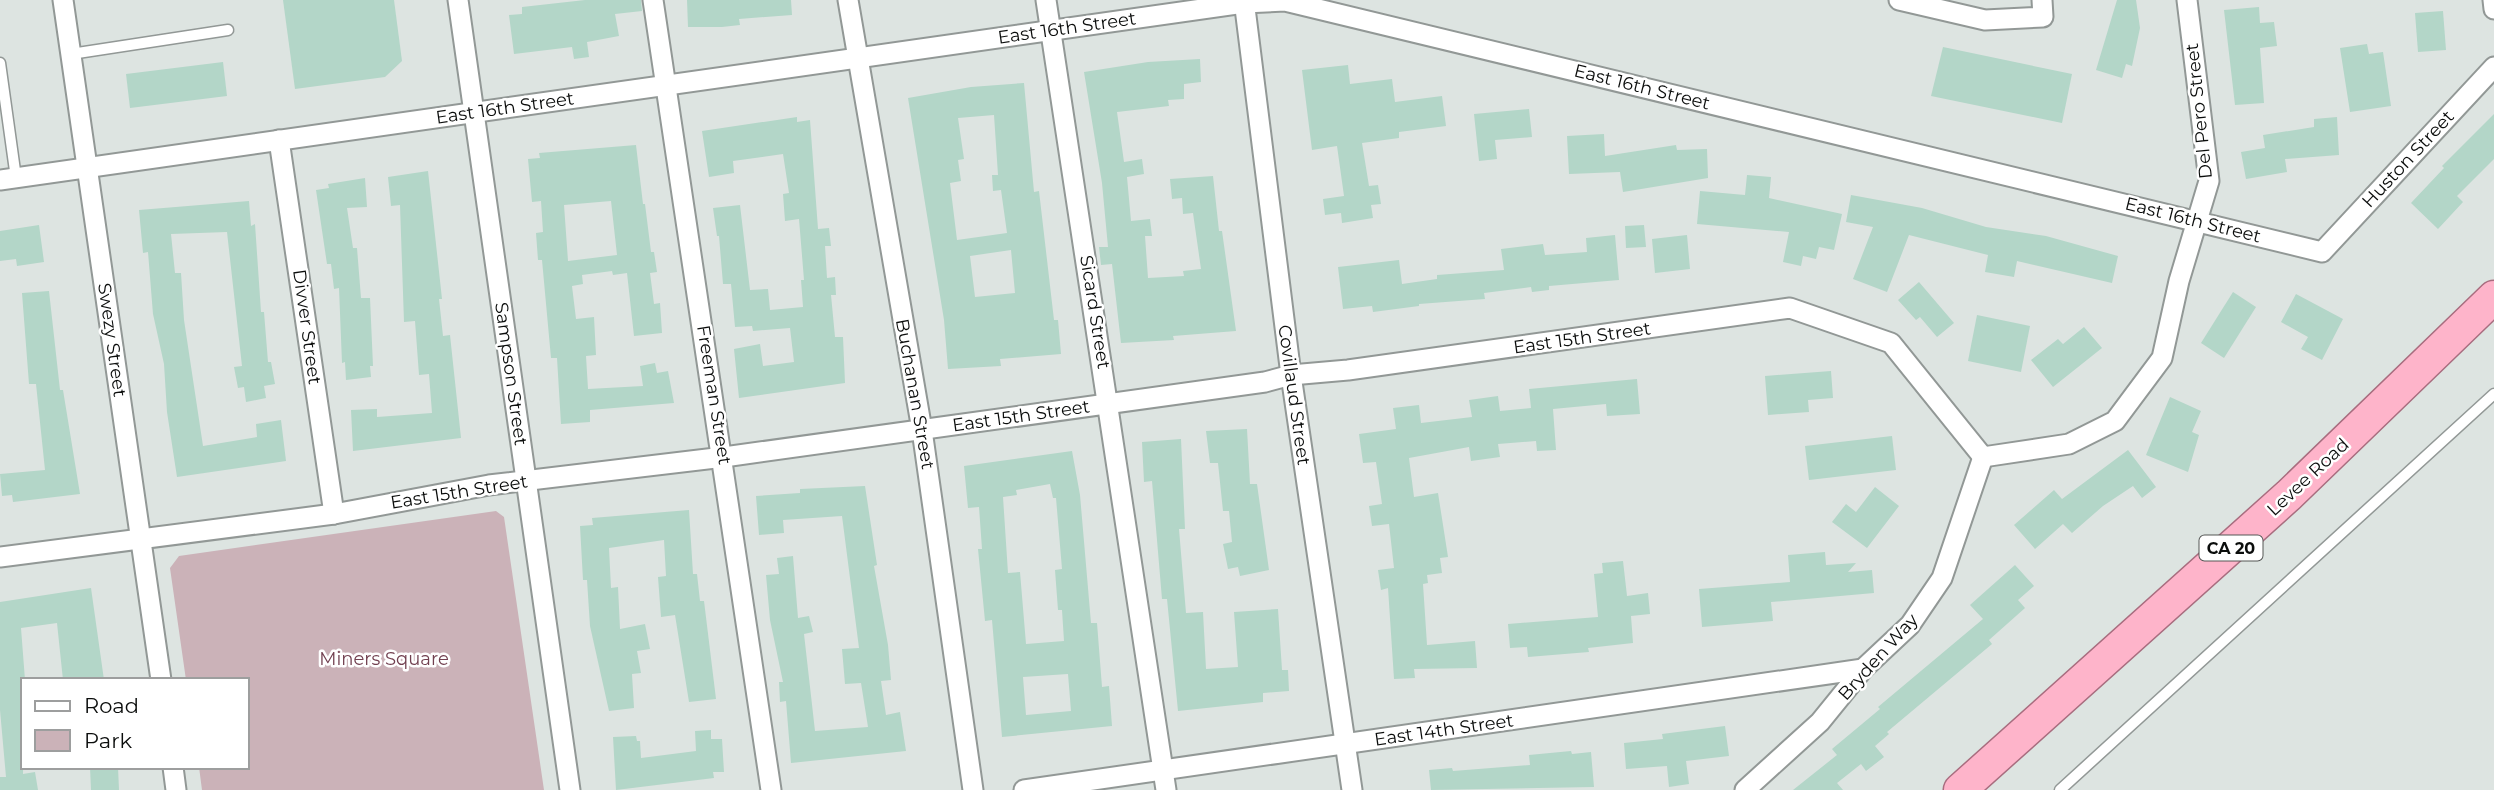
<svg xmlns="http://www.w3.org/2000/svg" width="2494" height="790" viewBox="0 0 2494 790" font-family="Montserrat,sans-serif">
<rect width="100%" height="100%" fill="#dde4e1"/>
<polygon fill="#cbb2b8" points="496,511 504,517 544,790 202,790 199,767 247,767 247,680 186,680 170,568 179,556"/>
<g fill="#b3d6c8" fill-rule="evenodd">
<polygon points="283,0 394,0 402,61 385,77 295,89"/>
<polygon points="585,0 641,0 642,11 615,14 619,36 587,42 589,57 574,59 572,47 514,54 509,15 522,14 522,7"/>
<polygon points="687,0 791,0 792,15 739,19 740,25 722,27 688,27"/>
<polygon points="2117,0 2136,0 2140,28 2132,66 2126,64 2122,78 2096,70"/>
<polygon points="2259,7 2260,23 2274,22 2277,46 2260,48 2264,103 2235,105 2224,10"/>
<polygon points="2443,11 2446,50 2418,52 2415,13"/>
<polygon points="2367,44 2369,54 2383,52 2391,106 2350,112 2340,48"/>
<polygon points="1943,47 2072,74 2062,123 1931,96"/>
<polygon points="1200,59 1201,82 1184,84 1184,99 1168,100 1169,106 1117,112 1124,162 1142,159 1144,174 1127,177 1131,221 1150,219 1152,236 1145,236 1148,278 1184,276 1183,271 1201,269 1193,213 1183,214 1182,198 1172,199 1170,179 1213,176 1219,231 1222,231 1236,331 1173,336 1174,340 1121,343 1112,264 1101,265 1099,247 1108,247 1102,183 1084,72 1148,62"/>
<polygon points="223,62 227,96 130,108 126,74"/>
<polygon points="1348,65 1350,84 1392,79 1395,102 1442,96 1446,126 1399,132 1399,138 1362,143 1369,186 1378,185 1381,204 1371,205 1373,218 1342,223 1341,213 1325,215 1323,199 1344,196 1337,146 1312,150 1302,70"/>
<path d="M1024 83 1034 192 1039 191 1054 320H1058L1061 354 1000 359 1001 366 948 369 944 320 908 98 971 87ZM994 115 998 175H992L993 191 1001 190 1007 233 957 240 950 183 961 181 958 160 964 159 958 118ZM1011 250 1015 293 975 297 970 256Z"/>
<polygon points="1529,109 1532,137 1495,140 1497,159 1479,161 1474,114"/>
<polygon points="2494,114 2494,159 2457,196 2463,202 2438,229 2411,203 2444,168 2442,166"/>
<polygon points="797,117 797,122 810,120 818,229 829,228 831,246 825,246 827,278 835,277 836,295 831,295 835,337 843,337 845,383 739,398 734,349 760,344 763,366 794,362 790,328 753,331 752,326 735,327 731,284 723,284 719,236 717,236 713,208 740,205 750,290 768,289 770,310 803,307 801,280 804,280 799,219 785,221 783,194 789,193 783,154 733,161 734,173 709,177 702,131"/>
<polygon points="2337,117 2339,155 2285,159 2287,172 2246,179 2241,152 2265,148 2263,135 2314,127 2314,119"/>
<polygon points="1604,134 1605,156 1676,145 1677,150 1707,149 1708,178 1623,192 1620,172 1569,174 1567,136"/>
<path d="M636 145 643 204H645L651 252H654L657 272 650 273 654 304 660 303 662 333 634 336 627 273 613 275 612 271 582 275 583 284 572 286 576 319 594 317 596 355 586 356 588 389 643 386 640 366 655 363 657 373 668 371 674 403 590 410V422L561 424 557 358H551L542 260H538L536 233 543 232 541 201 532 202 528 159 540 158 539 153ZM611 201 617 255 568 261 564 205Z"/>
<polygon points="428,171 442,299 439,299 443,336 450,335 461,438 353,451 351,410 377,409 377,417 432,413 429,374 419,375 415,321 404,322 400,205 391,206 388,177"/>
<polygon points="1747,175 1771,177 1769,198 1842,214 1834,250 1819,247 1816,259 1803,256 1801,266 1783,262 1789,232 1697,224 1700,191 1745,195"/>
<polygon points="365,178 367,207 347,208 353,248 357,248 361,298 370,298 373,366 370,366 371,377 346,380 345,362 342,363 339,288 334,289 331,264 327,264 316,190 329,188 328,184"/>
<polygon points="1851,195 1922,208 1986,227 2046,236 2118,256 2112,283 2017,261 2014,277 1985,272 1988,255 1909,235 1887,292 1853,279 1873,227 1846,222"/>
<polygon points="249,201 251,226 255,224 261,312 264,312 268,362 271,362 275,384 264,386 266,398 246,402 244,387 238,388 234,367 242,366 227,232 171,234 175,273 181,273 184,320 203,446 257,437 256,424 281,420 286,461 177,477 167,412 164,364 153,314 148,252 143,253 139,210"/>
<polygon points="39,225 44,262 17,266 16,259 0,261 0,231"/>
<polygon points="1644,225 1646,247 1626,248 1625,226"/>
<polygon points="1615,235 1619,280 1549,286 1549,290 1532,292 1531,287 1484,293 1485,299 1419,304 1419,306 1373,312 1372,306 1343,309 1338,267 1399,260 1402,284 1437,279 1437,275 1504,270 1501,249 1543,244 1545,255 1587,252 1586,238"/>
<polygon points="1687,235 1690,269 1655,273 1652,239"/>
<polygon points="1919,282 1954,323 1937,337 1920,317 1916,320 1898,300"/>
<polygon points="49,291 60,390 63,390 80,494 13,502 12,495 2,496 0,474 45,470 36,384 29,384 22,293"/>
<polygon points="2233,292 2256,307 2224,358 2201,343"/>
<polygon points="2296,294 2343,319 2322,360 2301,349 2308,337 2281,322"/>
<polygon points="1977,315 2030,326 2021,372 1968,361"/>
<polygon points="2084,327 2102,348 2053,387 2031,360 2058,339 2063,344"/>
<polygon points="1831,371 1833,398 1808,400 1809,412 1768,415 1765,376"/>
<polygon points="1637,379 1640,414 1607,416 1606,404 1553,409 1556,450 1537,451 1536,441 1498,444 1500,457 1471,461 1469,447 1409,458 1414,497 1438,493 1448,557 1440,558 1442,573 1427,575 1428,583 1423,584 1427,645 1475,641 1477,668 1414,669 1415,678 1394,679 1388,588 1381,590 1378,570 1394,568 1389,524 1372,526 1369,506 1382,504 1376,462 1363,463 1359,434 1396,429 1393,408 1419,405 1421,423 1472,417 1469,400 1498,396 1500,411 1531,408 1529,389"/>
<polygon points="2170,397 2201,411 2192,432 2199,435 2188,472 2146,455"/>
<polygon points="1247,429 1250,484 1257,484 1269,570 1240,576 1238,567 1228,569 1223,544 1232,542 1229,511 1223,511 1218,463 1210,463 1206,431"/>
<polygon points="1892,436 1896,470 1809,480 1805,446"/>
<polygon points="1181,439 1185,529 1179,529 1186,613 1203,612 1206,669 1238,667 1234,612 1278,609 1282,670 1288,670 1289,691 1263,693 1263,702 1178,711 1167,599 1162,599 1152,481 1144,482 1142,442"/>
<polygon points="2128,450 2156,487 2142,498 2133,486 2103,506 2072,533 2063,524 2035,549 2014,525 2054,490 2062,499"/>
<path d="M1072 451 1080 495 1091 623H1097L1102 687 1109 686 1112 726 1002 737 992 620 985 621 978 549H982L979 507 968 508 964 466ZM1050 484 1053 498H1056L1062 569 1055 570 1058 610H1062L1064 641 1026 644 1020 572 1008 573 1003 497 1017 495 1016 490ZM1068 674 1071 711 1026 715 1023 677Z"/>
<polygon points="865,486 877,565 874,566 888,645 891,680 881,681 886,715 900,712 906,751 791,763 786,701 780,702 779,682 783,682 770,620 766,575 779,574 777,558 793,556 798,618 809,616 813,632 804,634 815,731 868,727 861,683 845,684 842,649 859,648 842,516 783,520 784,533 759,535 756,496 800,493 800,489"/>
<polygon points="1875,487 1899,506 1867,548 1832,522 1846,504 1856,512"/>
<polygon points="689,510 693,574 697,574 700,601 704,601 716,699 689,702 675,615 661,617 658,577 666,576 664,540 609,548 611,588 618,587 620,629 645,624 650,649 637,651 641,673 632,674 634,708 609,711 590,626 587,580 583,580 580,526 593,525 592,518"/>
<polygon points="1825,552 1826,565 1856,563 1848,572 1872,570 1874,593 1771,602 1773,621 1702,627 1699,589 1790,582 1788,555"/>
<polygon points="1623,561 1627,596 1648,593 1650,614 1631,616 1633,643 1588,648 1589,652 1528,657 1527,647 1510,648 1508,624 1598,617 1594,574 1603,573 1602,563"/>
<polygon points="2015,565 2034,586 2018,600 2025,608 1989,640 1992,644 1887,732 1889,734 1875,746 1884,757 1866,771 1861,764 1837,783 1843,790 1793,790 1837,755 1832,749 1880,709 1878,707 1983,619 1970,605"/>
<polygon points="91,588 104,680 63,680 57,623 21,628 25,680 23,774 35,772 38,790 0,790 0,777 6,777 0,710 0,602"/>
<polygon points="1725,726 1729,756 1686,761 1689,784 1669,787 1667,766 1626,769 1624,743 1663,739 1662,734"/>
<polygon points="711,730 711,739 722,739 724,772 713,772 714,778 616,790 613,737 636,736 637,741 640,741 641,758 696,751 695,731"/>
<polygon points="1571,751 1572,754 1591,752 1594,787 1431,790 1429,770 1452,768 1453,771 1530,765 1529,755"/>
<polygon points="90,767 118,767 119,790 91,790"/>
</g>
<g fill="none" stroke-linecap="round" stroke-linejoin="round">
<g stroke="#929896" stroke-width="13">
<g id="service">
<polyline points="71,54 228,30"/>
<polyline points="0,63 16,178"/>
<polyline points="2060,790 2494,394"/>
</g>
</g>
<g stroke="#929896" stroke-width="23">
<g id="minor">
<polyline points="63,0 161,680"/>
<polyline points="458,0 570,790"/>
<polyline points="653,0 771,790"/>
<polyline points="848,0 922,430 973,790"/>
<polyline points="1046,0 1166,790"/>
<polyline points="1244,0 1291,375 1352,790"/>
<polyline points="1899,0 1985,20 2043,17 2042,0"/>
<polyline points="2493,0 2494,9"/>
<polyline points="279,140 334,514"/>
<polyline points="0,180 1244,3 1285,1 2322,252 2494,67"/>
<polyline points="1983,457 2069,444 2115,421 2162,358 2179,281 2209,181 2187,0"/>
<polyline points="0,557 334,514 489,485 724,457 1265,382 1291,375 1348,370 1790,308 1891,343 1983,457"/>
<polyline points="173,767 176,790"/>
<polyline points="1024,790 1863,669"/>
<polyline points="1745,790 1820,722 1863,669 1910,625 1942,578 1983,457"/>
</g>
</g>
<g stroke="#a86d7f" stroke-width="35">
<polyline id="trunk" points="1960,790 2289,495 2494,297"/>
</g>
<use href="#service" stroke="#fff" stroke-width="10"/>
<use href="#minor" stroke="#fff" stroke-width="19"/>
<use href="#trunk" stroke="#feb4ca" stroke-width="32"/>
</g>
<g text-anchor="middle" stroke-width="5" stroke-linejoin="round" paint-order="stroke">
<rect fill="#fff" stroke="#545655" stroke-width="2" x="2199.5" y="535.5" width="63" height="25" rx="5"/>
<g font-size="16" font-weight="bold" fill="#0b0d0c">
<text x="2231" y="554">CA 20</text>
</g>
<g font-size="18" fill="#0b0d0c" stroke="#fff">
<text transform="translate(1067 28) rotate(-8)" y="6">East 16th Street</text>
<text transform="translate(1642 87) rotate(14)" y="6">East 16th Street</text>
<text transform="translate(505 108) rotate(-8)" y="6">East 16th Street</text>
<text transform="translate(2199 111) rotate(-96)" y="6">Del Pero Street</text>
<text transform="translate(2408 159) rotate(-47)" y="6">Huston Street</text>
<text transform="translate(2193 220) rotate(14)" y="6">East 16th Street</text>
<text transform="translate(1095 312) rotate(81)" y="6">Sicard Street</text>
<text transform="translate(307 327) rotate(82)" y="6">Divver Street</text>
<text transform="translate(1582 338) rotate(-8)" y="6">East 15th Street</text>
<text transform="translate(112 340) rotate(82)" y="6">Swezy Street</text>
<text transform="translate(511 374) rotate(82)" y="6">Sampson Street</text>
<text transform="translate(915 394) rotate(80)" y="6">Buchanan Street</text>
<text transform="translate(714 395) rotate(81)" y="6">Freeman Street</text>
<text transform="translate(1294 395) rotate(82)" y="6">Covillaud Street</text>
<text transform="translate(1021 416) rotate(-8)" y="6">East 15th Street</text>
<text transform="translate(2308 477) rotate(-43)" y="6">Levee Road</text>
<text transform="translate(459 492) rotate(-9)" y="6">East 15th Street</text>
<text transform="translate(1878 657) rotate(-48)" y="6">Bryden Way</text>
<text transform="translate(1444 730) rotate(-8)" y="6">East 14th Street</text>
</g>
<g font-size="18" fill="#713f4f" stroke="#fff">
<text x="384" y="665">Miners Square</text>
</g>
</g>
<rect x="21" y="678" width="228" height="91" fill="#ffffff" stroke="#9d9e9e" stroke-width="2"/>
<rect x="35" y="701" width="35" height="10" fill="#ffffff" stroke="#9d9e9e" stroke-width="2"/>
<text x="84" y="713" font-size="21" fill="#0b0d0c">Road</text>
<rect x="35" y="730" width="35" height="21" fill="#cbb2b8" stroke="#9d9e9e" stroke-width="2"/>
<text x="84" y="748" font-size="21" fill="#0b0d0c">Park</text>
</svg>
